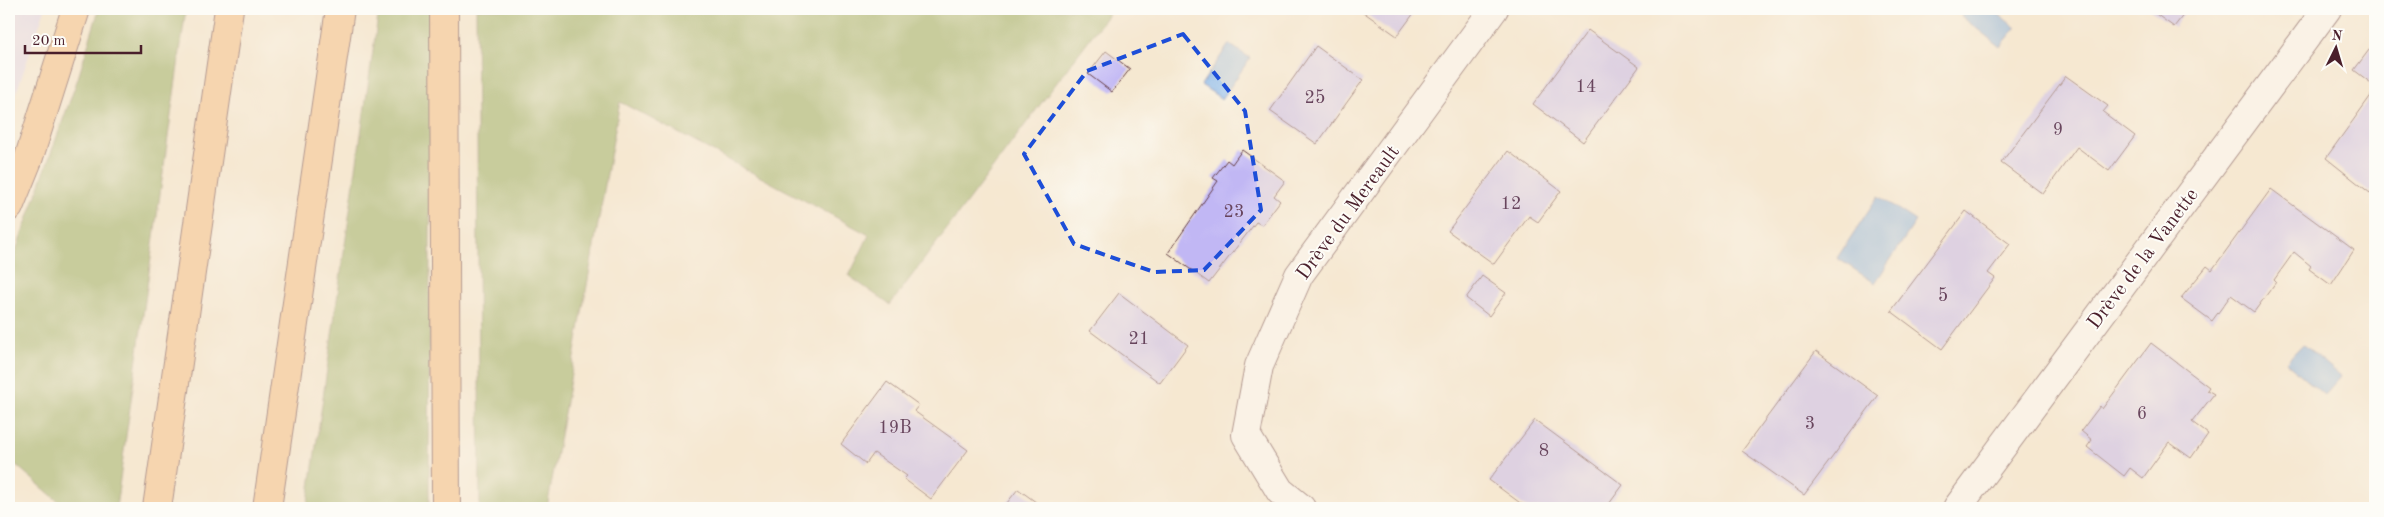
<svg xmlns="http://www.w3.org/2000/svg" width="2384" height="517" viewBox="0 0 2384 517" font-family="'Old Standard TT',serif">
<rect width="100%" height="100%" fill="#fdfcf7"/>
<filter id="ink" filterUnits="userSpaceOnUse"><feTurbulence type="fractalNoise" baseFrequency=".02" numOctaves="2"/><feDisplacementMap in="SourceGraphic" scale="10" xChannelSelector="R" yChannelSelector="G"/><feConvolveMatrix kernelMatrix="1 2 1 2 8 2 1 2 1" color-interpolation-filters="sRGB"/></filter>
<filter id="wash" filterUnits="userSpaceOnUse"><feTurbulence type="fractalNoise" baseFrequency=".0096" numOctaves="4" result="noise"/><feDisplacementMap in="SourceGraphic" scale="20" xChannelSelector="R" yChannelSelector="G"/><feGaussianBlur stdDeviation="1.12" result="paint"/><feColorMatrix in="noise" values="0 0 0 0 0 0 0 0 0 0 0 0 0 0 0 0 0 1.4 0 .05"/><feComposite in="paint" operator="in"/></filter>
<g filter="url(#wash)">
<rect width="100%" height="100%" fill="#f5e8d1"/>
<polygon fill="#ddd5f6" points="9,9 45,9 9,114"/>
<g fill="#90aa5c" stroke="#6d6444">
<polygon points="99,9 186,9 116,508 66,508 9,459 9,270 78,78"/>
<polygon points="379,9 431,9 429,508 307,508"/>
<polygon points="476,9 1112,9 890,305 849,276 869,235 620,102 547,508 480,508"/>
</g>
<g fill="#75a9e1" stroke="#606486">
<polygon points="1967,9 1992,9 2016,28 2000,47 1961,16"/>
<polygon points="1229,44 1250,58 1222,99 1201,85"/>
<polygon points="1878,196 1916,221 1875,283 1837,258"/>
<polygon points="2303,344 2341,376 2324,395 2286,362"/>
</g>
<g id="blocks">
<g fill="#c1b7f4">
<polygon points="1359,9 1417,9 1397,36"/>
<polygon points="2149,9 2188,9 2174,27"/>
<polygon points="1588,30 1639,67 1583,142 1533,104"/>
<polygon points="2375,42 2375,86 2354,70"/>
<polygon points="1316,46 1363,80 1317,144 1270,111"/>
<polygon points="1106,51 1130,69 1112,92 1088,74"/>
<polygon points="2066,76 2108,106 2103,112 2135,136 2109,171 2077,147 2043,194 2001,163"/>
<polygon points="2375,90 2375,185 2370,193 2326,158"/>
<polygon points="1242,150 1285,181 1274,196 1280,201 1262,225 1256,222 1209,283 1168,253 1218,181 1213,178 1227,160 1232,164"/>
<polygon points="1508,151 1561,191 1538,222 1529,216 1494,264 1448,231"/>
<polygon points="2271,189 2354,250 2331,285 2309,269 2311,266 2294,252 2274,280 2276,282 2254,312 2231,295 2212,321 2181,298 2207,266 2212,270"/>
<polygon points="1966,211 2010,244 1988,273 1995,278 1942,349 1891,311"/>
<polygon points="1482,276 1506,293 1489,316 1466,298"/>
<polygon points="1119,293 1188,345 1160,383 1090,331"/>
<polygon points="2151,343 2209,387 2207,390 2214,394 2192,422 2208,434 2191,458 2169,442 2143,478 2130,468 2124,476 2087,447 2092,440 2081,431 2100,406 2102,409"/>
<polygon points="1816,351 1878,396 1804,495 1742,451"/>
<polygon points="887,382 919,405 914,411 968,450 931,499 904,479 907,476 874,453 866,464 841,444"/>
<polygon points="1535,420 1623,485 1606,508 1527,508 1489,480"/>
<polygon points="1018,489 1044,508 1003,508"/>
</g>
</g>
</g>
<g filter="url(#ink)">
<use href="#blocks" fill-opacity="0" stroke="#643d44" stroke-width="1"/>
<g fill="none" stroke-linecap="round" stroke-linejoin="round">
<g stroke="#643d44" stroke-width="30">
<g id="street">
<polyline points="1301,508 1280,491 1246,435 1259,366 1299,275 1494,9"/>
<polyline points="1957,508 2327,9"/>
</g>
</g>
<g stroke="#643d44" stroke-width="30">
<g id="highway">
<polyline points="444,9 446,508"/>
<polyline points="9,207 28,160 76,9"/>
<polyline points="157,508 229,9"/>
<polyline points="267,508 340,9"/>
</g>
</g>
<use href="#street" stroke="#fff" stroke-width="28"/>
<use href="#highway" stroke="#f5be86" stroke-width="28"/>
</g>
</g>
<path d="M0 0H2384V517H0ZM1183 34 1245 111 1261 210 1204 270 1154 272 1074 244 1024 154 1087 71Z" fill="#f5e8d1" fill-opacity=".55" fill-rule="evenodd"/>
<path fill="none" stroke="#1d4ed8" stroke-width="4" stroke-dasharray="10 6" stroke-linejoin="round" d="M1183 34 1245 111 1261 210 1204 270 1154 272 1074 244 1024 154 1087 71Z"/>
<g text-anchor="middle" stroke-width="4" stroke-linejoin="round" paint-order="stroke">
<g font-size="18" fill="#68455d">
<text x="1586" y="92">14</text>
<text x="1315" y="103">25</text>
<text x="2058" y="135">9</text>
<text x="1511" y="209">12</text>
<text x="1234" y="217">23</text>
<text x="1943" y="301">5</text>
<text x="1139" y="344">21</text>
<text x="2142" y="419">6</text>
<text x="1810" y="429">3</text>
<text x="895" y="433">19B</text>
<text x="1544" y="456">8</text>
</g>
<g font-size="20" fill="#4a1f2b" stroke="#fdfcf7">
<text transform="translate(1347 212) rotate(-54)" y="7">Drève du Mereault</text>
<text transform="translate(2142 258) rotate(-53)" y="7">Drève de la Vanette</text>
</g>
</g>
<rect width="2384" height="517" fill="none" stroke="#fdfcf7" stroke-width="30"/>
<g transform="translate(2336 48) rotate(5)" stroke="#fdfcf7" stroke-width="4" paint-order="stroke">
<path d="M0-4L9 19L0 12L-9 19Z" fill="#4a1f2b"/>
<text y="-8" font-size="14" font-weight="bold" text-anchor="middle" fill="#4a1f2b">N</text>
</g>
<path d="M25 45v8h116v-8" fill="none" stroke="#4a1f2b" stroke-width="2.5"/>
<text x="32" y="45" font-size="15" fill="#4a1f2b" stroke="#fdfcf7" stroke-width="4" paint-order="stroke">20 m</text>
</svg>
